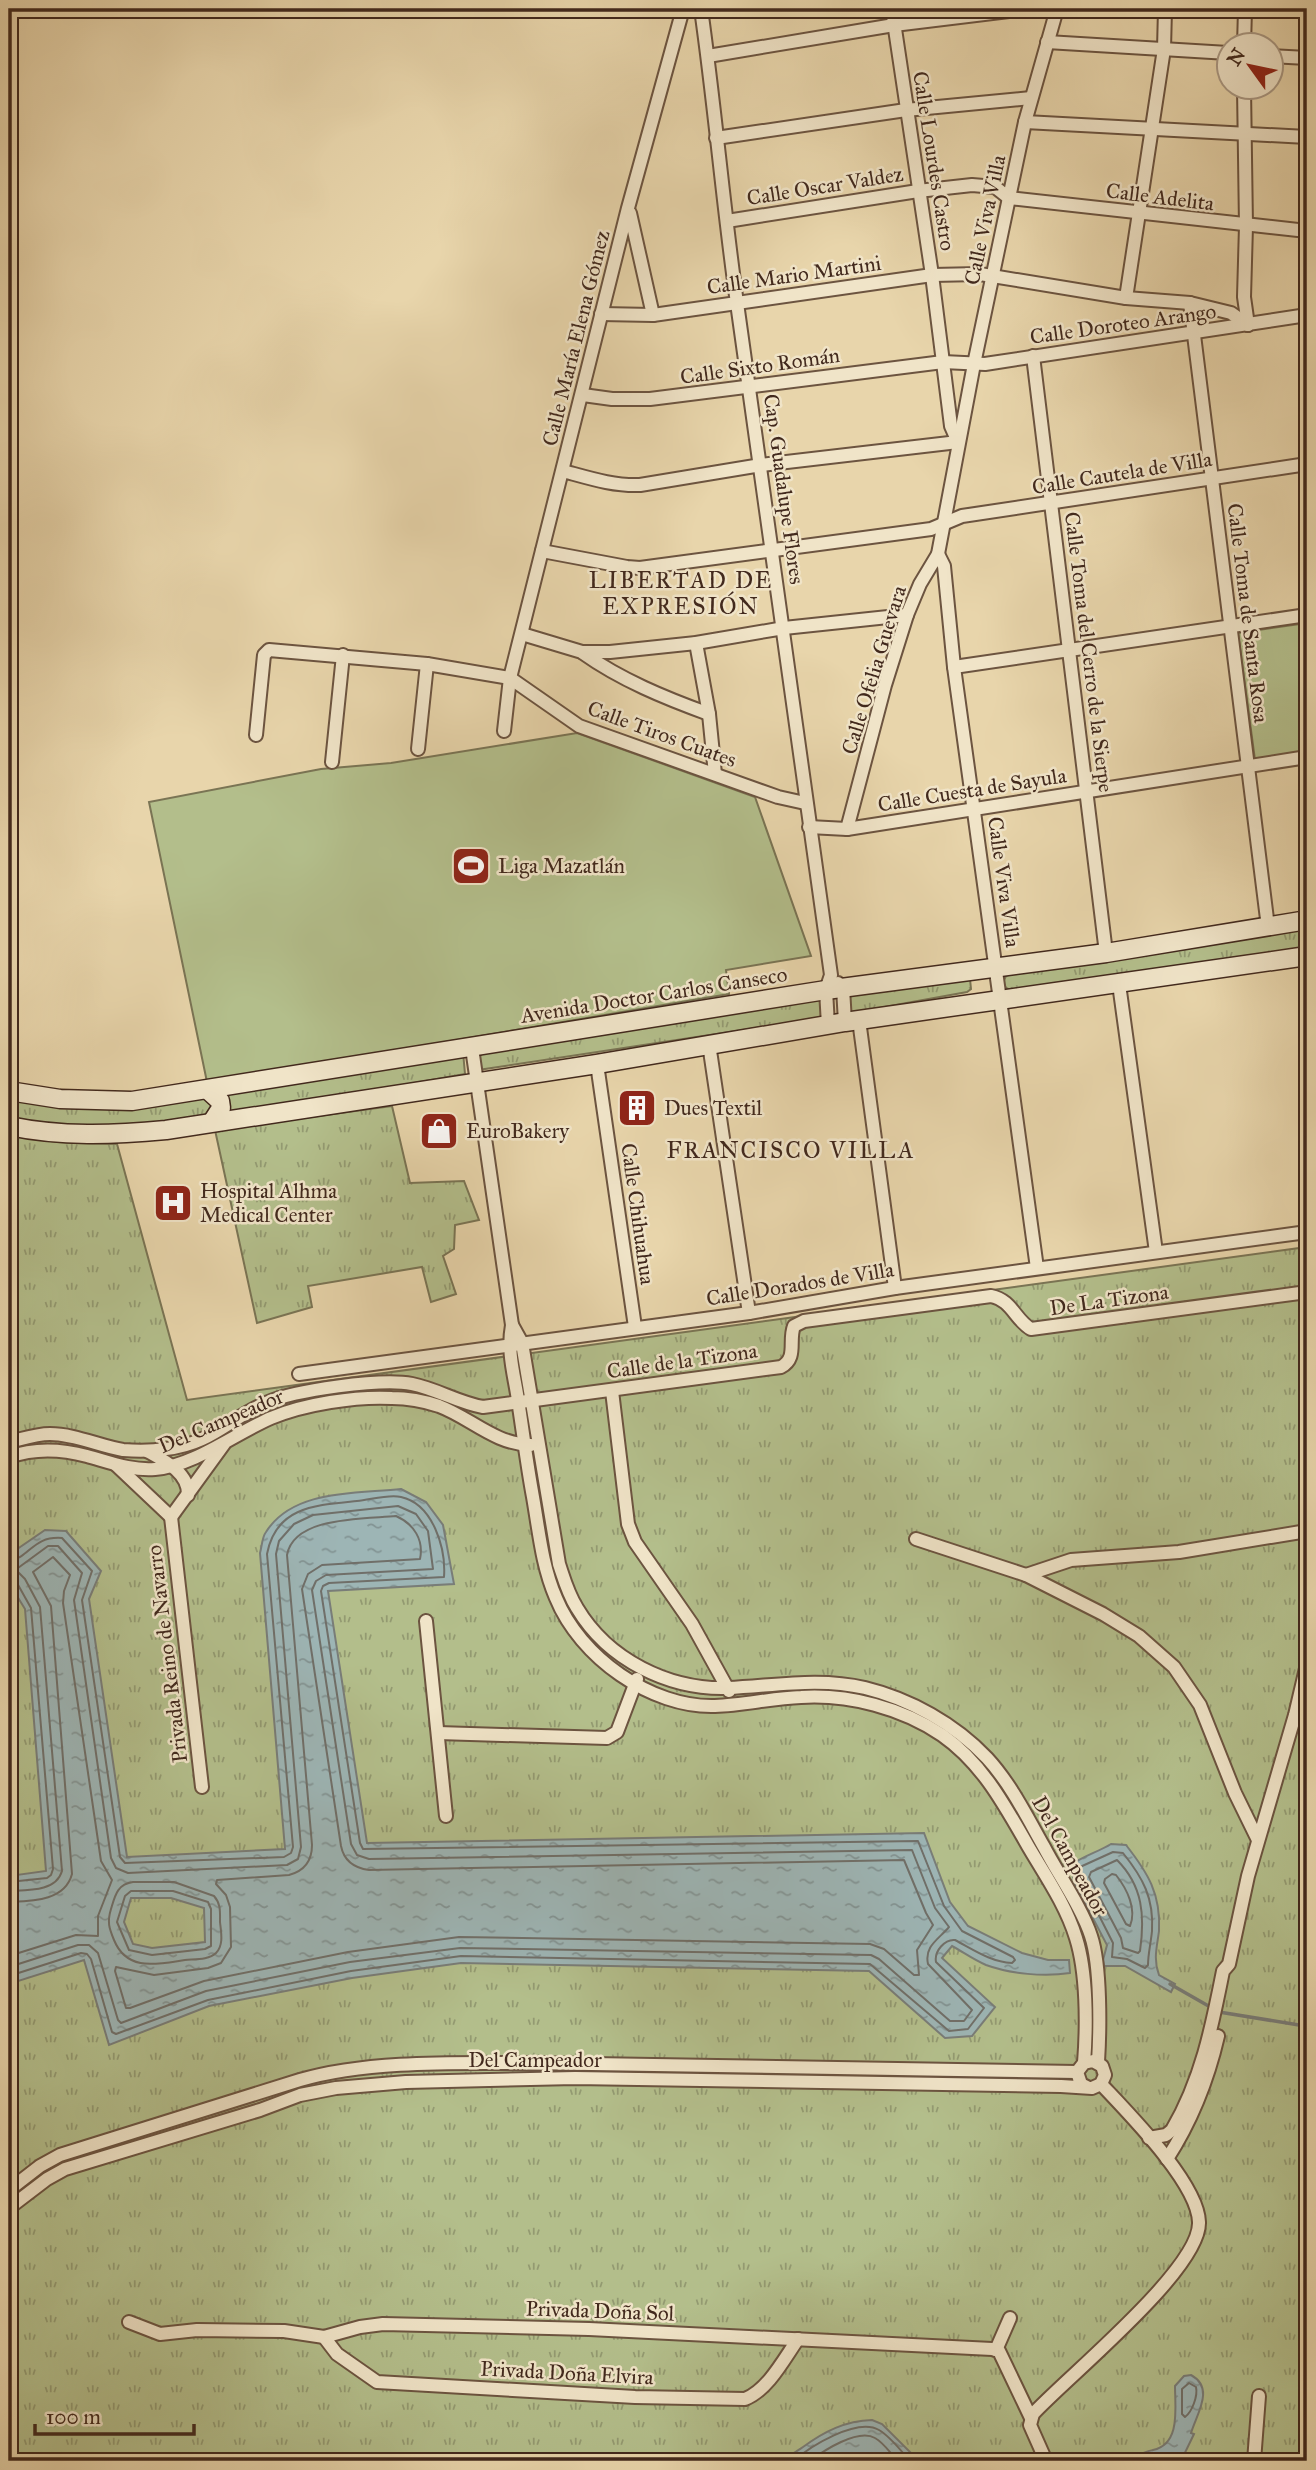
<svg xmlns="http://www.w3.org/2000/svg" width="1316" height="2470" viewBox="0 0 1316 2470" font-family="'IM FELL Great Primer',serif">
<defs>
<pattern id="grass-tufts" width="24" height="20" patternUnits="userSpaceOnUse" patternTransform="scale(1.75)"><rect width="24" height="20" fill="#b3be8b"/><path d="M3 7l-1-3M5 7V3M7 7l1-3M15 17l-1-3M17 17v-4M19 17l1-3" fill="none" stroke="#939a71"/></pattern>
<pattern id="water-ripples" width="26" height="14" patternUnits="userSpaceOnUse" patternTransform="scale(1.75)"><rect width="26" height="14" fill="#9db5b5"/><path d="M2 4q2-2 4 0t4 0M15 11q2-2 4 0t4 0" fill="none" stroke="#829393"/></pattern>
</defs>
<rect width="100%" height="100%" fill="#e8d5ab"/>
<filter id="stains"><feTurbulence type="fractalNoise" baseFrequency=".00286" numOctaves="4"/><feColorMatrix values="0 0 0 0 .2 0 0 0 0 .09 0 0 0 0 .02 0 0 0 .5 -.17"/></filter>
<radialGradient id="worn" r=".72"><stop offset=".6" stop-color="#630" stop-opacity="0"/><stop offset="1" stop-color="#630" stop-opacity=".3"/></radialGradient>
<g fill="url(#grass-tufts)" stroke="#7a7454" stroke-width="2">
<polygon points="1307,925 1307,949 1013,991 1006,988 1003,982 1006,976 1013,973"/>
<polygon points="970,979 971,989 967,992 846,1014 846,992"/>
<polygon points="824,995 821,1018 478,1070 477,1059 482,1054 503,1048"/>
<polygon points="463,1052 465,1074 222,1117 81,1128 9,1118 9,1096 57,1104"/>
<polygon points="392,1106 410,1183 464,1181 479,1220 455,1225 454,1249 443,1256 456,1294 431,1302 422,1267 308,1286 312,1307 257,1323 215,1130"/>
<polygon points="9,1135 57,1142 117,1144 187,1400 1307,1247 1307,2461 9,2461"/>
</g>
<g fill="#b3be8b" stroke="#7a7454" stroke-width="2">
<polygon points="1307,623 1307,753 1255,760 1238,633"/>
<polygon points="577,733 755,797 811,956 726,970 729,994 207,1082 149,802 321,769 391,763"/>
</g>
<g fill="url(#water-ripples)" stroke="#797d78" stroke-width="2" fill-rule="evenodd">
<path d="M401 1489 426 1502 443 1525 454 1584 328 1591 367 1843 924 1833 950 1902 968 1926 1022 1953 1048 1960H1069L1070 1973C1044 1977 1011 1974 986 1965 974 1960 963 1952 952 1946L942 1958 995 2007 972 2036 945 2038 869 1971 461 1963 352 1978 209 2006 109 2045 84 1960 9 1984V1876L46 1871 25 1609 9 1583 10 1554 45 1530 66 1531 101 1571 89 1599 127 1857 285 1849 260 1553C262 1546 262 1537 266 1532 293 1489 356 1494 401 1489ZM131 1898H171L204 1908 205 1942 152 1948 133 1944 124 1922Z"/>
<path d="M1111 1844 1126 1845C1148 1873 1161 1894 1159 1931 1157 1947 1153 1959 1159 1975L1175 1984 1171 1992 1125 1966H1104L1103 1960 1107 1945 1074 1882 1071 1865C1083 1856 1098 1852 1111 1844Z"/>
<path d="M1191 2375C1215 2388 1197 2413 1191 2433L1194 2434 1181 2461H1135C1139 2453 1145 2452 1153 2450 1181 2444 1175 2408 1175 2386L1184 2376Z"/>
<path d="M872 2420 882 2424 919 2461H785C791 2454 796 2452 803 2447 825 2431 845 2421 872 2420Z"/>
</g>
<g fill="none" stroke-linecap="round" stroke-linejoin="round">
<g stroke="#706f69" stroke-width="2">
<path d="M396 1516C414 1524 424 1540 420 1559L322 1565 308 1574 302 1589 341 1846C344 1861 354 1868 369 1870L904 1860 926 1913 933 1925 917 1950 919 1975H914L884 1949 870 1944 459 1937 348 1952 204 1981 130 2008H126L115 1971 116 1967 154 1975 208 1968 221 1963 231 1947 230 1907 226 1895 216 1884 217 1880 289 1875C304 1871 312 1861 312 1845L287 1555C294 1516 365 1519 396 1516Z"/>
<path d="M9 1561C31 1557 32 1536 62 1538L92 1571 82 1600 120 1857 125 1863 284 1857 291 1853 293 1847 267 1554C276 1506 317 1505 357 1501 370 1500 388 1494 401 1497 433 1504 446 1548 444 1577L329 1583 323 1586 321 1591 360 1843 363 1849 918 1841 944 1906 962 1931 1013 1957 1015 1960 1012 1963C991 1962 974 1950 955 1940 945 1939 934 1951 936 1962L984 2008 968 2029 949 2031 870 1964 461 1956 351 1971 208 2000 116 2034 112 2032 91 1959 87 1954 81 1953 9 1976"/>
<polyline points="9,1580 17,1583 31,1608 53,1869 51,1875 47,1878 9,1882"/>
<path d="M1113 1852 1123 1853C1143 1878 1154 1898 1152 1931 1151 1942 1148 1954 1148 1965L1145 1968 1127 1959 1112 1957 1113 1943 1081 1880 1080 1867Z"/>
<path d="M1117 1860C1143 1886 1145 1916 1140 1951L1138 1953 1123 1948 1121 1938 1089 1877 1091 1872Z"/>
<path d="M1112 1874 1116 1875C1127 1889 1137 1909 1130 1926L1126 1924 1104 1883 1105 1879Z"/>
<path d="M133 1882H174L214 1896C221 1904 220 1912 220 1922 221 1932 224 1945 216 1953 209 1960 194 1959 185 1960 157 1964 127 1972 114 1940 109 1928 107 1922 111 1909 115 1896 117 1884 133 1882Z"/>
<path d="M9 1891C27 1890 56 1892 62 1871L40 1607 25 1579 18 1572V1568L48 1546H58L82 1573 74 1600 111 1858 116 1868 128 1873 287 1865 298 1859 301 1847 276 1554 279 1541 294 1524 313 1515 398 1506 416 1514 428 1531 433 1569 326 1575 316 1581 312 1590 351 1844 357 1855 369 1859 912 1850 935 1908 949 1927C939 1939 924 1946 928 1964L972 2010 964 2021H950L879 1959 871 1955 460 1948 350 1962 206 1991 121 2023 118 2020 98 1953 89 1945H78L9 1967"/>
<polygon points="131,1891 173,1891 208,1902 211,1909 211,1946 205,1949 152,1955 129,1950 117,1922 125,1896"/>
<path d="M9 1902C32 1901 65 1901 72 1874L51 1606 33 1572 53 1557 70 1575 64 1591 63 1603 101 1861 112 1880 98 1916V1936L76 1935 9 1956"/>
<path d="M1189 2383 1196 2387C1198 2396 1192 2412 1185 2417L1182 2414V2389Z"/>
<path d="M794 2461C809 2447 857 2417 879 2430 891 2437 901 2451 910 2461"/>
<path d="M810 2461C823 2451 858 2428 875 2438 884 2443 891 2454 898 2461"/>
</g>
<g stroke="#797d78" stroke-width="3.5">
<polyline points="1170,1984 1212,2008"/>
<polyline points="1219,2012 1299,2025 1307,2018"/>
</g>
<g stroke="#6c5440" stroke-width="16">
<g id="minor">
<path d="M701 9C715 107 723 205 737 303 770 527 798 751 831 975L826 990 828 1025"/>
<polyline points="892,9 932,275 951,426 958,442"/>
<polyline points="1047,42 1228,53"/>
<polyline points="1244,46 1245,9"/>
<polyline points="708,56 894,25 1025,9 1057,9"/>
<polyline points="1270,56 1307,58"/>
<polyline points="1244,88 1246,226 1244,297 1248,325"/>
<polyline points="1025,122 1307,137"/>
<polyline points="716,138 906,110 1031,98"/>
<polyline points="630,213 653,315"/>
<polyline points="727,221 918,191 972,185 995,187 1009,198 1307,231"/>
<polyline points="1126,298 1164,49 1165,9"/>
<polyline points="1190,303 1268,927"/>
<polyline points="601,314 653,315 932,275 980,274 1126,298 1190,303 1231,313 1248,325"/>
<polyline points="1033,356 1106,953"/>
<polyline points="583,395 612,399 650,399 943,362 985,364 1307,315"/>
<path d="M563 471C589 478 613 486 640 485L761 465 958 442"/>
<polyline points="542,551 627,567 640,568 931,529 962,516 1307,464"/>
<polyline points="938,554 944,566 954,667 1037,1268"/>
<polyline points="522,634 582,652 610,652 696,643 784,628 907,615"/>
<polyline points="696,643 709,714 715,774"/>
<path d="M583 653C621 680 665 698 709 714"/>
<polyline points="954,667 1307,615"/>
<polyline points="504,731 510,678 628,208 683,9"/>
<polyline points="256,735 264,655 269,650 427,664 510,678 579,726 778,797 805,803"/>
<polyline points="418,749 427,664"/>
<polyline points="332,762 343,655"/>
<polyline points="809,827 847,829 1307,757"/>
<polyline points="847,829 885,685 907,615 920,584 938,554 974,364 1025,122 1057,9"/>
<polyline points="838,983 843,988 845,1022"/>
<polyline points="1119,984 1156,1252"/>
<polyline points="859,1020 895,1288"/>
<polyline points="709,1044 749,1313"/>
<path d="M472 1048 512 1325C507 1353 514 1373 518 1400 523 1432 527 1465 533 1497 539 1531 542 1566 556 1598 580 1657 651 1708 715 1706 744 1705 772 1698 801 1697 849 1694 902 1708 942 1735 982 1763 1004 1804 1028 1846 1045 1875 1066 1905 1076 1938 1087 1973 1087 2025 1084 2063"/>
<polyline points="597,1064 635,1327"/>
<path d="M512 1325 522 1343 559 1564C564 1579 568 1594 577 1608 608 1660 669 1690 728 1688 774 1686 819 1677 865 1688 910 1699 955 1724 987 1758 1011 1784 1027 1817 1044 1847 1058 1874 1082 1908 1091 1936 1101 1966 1100 2030 1098 2062"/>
<polyline points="299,1374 749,1313 895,1288 1307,1232"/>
<polyline points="612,1391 628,1524 635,1542 692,1624 729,1691"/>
<path d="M9 1442C22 1439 36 1434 50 1434 75 1434 99 1446 123 1450 137 1451 152 1451 166 1449 211 1444 228 1419 266 1403 294 1390 382 1378 412 1384 437 1389 459 1403 483 1407L781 1367C798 1358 788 1341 794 1326L804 1321 991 1296C1012 1300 1015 1320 1031 1329L1307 1292"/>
<path d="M147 1451C165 1461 189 1473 188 1495"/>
<path d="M9 1457C34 1448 61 1449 87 1456 109 1462 132 1471 155 1469 194 1466 236 1433 271 1418 304 1404 356 1396 392 1398 407 1398 424 1401 439 1406 471 1418 494 1444 531 1445"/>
<polyline points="116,1465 171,1517"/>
<polyline points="171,1517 202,1787"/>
<polyline points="171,1517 224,1444"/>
<polyline points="916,1539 1026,1575 1103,1614 1139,1636 1174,1667 1200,1705 1235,1793 1258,1840"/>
<polyline points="1026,1575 1071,1560 1179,1552 1307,1531"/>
<polyline points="426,1621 446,1816"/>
<polyline points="438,1733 607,1738 617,1732 637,1679"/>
<path d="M1149 2138 1166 2135 1172 2130C1201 2081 1212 2027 1223 1971L1229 1964 1248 1876 1295 1715 1307 1664"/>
<path d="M1167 2159C1191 2122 1208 2079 1218 2036"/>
<path d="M9 2190 40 2166 60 2155 300 2080C368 2060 458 2063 529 2063L1077 2072"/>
<polyline points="9,2208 47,2179 65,2169 260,2110 300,2095 336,2088 406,2082 575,2078 1061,2086 1092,2088 1101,2084 1105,2075 1102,2066 1093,2061 1084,2063 1077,2072 1081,2084 1087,2087"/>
<polyline points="129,2322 160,2334 197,2330 284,2331 324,2337 360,2327 383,2324 589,2329 992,2349 999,2351 1031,2418"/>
<path d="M324 2337 337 2354 377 2382 635 2397 745 2399C768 2390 784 2359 798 2339"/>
<polyline points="996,2350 1010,2318"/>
<path d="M1046 2461 1030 2425 1033 2414C1067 2377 1201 2269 1199 2222 1198 2183 1128 2113 1101 2084"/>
<polyline points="1254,2461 1259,2396"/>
</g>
</g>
<g stroke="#42291d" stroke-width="21">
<g id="secondary">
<polyline points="208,1090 220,1101 221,1108 212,1122"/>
<polyline points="9,1091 60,1099 132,1101 826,990 1106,953 1307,920"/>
<path d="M9 1126C62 1137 113 1135 166 1130L597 1064 845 1022 1307 956"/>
</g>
</g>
<use href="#minor" stroke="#f0e4c8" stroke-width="12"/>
<use href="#secondary" stroke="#f0e4c8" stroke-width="18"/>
</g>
<defs>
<g id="stadium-square" transform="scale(2.0125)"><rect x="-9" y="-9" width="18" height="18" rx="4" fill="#8f2418" stroke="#f0e4c8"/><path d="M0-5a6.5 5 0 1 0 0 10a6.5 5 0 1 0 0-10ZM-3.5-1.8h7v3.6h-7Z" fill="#fff"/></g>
<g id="building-square" transform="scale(2.0125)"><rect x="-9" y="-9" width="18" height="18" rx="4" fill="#8f2418" stroke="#f0e4c8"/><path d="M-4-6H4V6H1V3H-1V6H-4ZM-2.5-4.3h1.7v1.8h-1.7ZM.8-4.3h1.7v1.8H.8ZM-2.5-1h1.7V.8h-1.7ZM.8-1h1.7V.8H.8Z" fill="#fff"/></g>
<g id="shop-square" transform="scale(2.0125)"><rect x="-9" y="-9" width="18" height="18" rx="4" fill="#8f2418" stroke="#f0e4c8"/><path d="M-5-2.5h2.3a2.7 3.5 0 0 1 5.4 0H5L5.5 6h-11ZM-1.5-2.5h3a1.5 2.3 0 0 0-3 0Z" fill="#fff"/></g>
<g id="hospital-square" transform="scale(2.0125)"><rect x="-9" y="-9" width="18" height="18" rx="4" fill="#8f2418" stroke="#f0e4c8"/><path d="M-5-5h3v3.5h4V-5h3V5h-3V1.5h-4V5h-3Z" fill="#fff"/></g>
</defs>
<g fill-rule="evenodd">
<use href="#stadium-square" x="471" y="866"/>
<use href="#building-square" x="637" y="1108"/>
<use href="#shop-square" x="439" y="1131"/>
<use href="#hospital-square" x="173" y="1203"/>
</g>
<g text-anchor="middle" stroke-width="5" stroke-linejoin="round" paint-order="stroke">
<g font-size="21" fill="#42291d" stroke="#f0e4c8">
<text transform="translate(934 161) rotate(81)" y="7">Calle Lourdes Castro</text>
<text transform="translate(825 186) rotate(-9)" y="7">Calle Oscar Valdez</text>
<text transform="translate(1160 197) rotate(7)" y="7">Calle Adelita</text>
<text transform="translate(985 220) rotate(-78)" y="7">Calle Viva Villa</text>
<text transform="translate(794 275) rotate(-8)" y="7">Calle Mario Martini</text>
<text transform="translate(1123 324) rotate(-8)" y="7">Calle Doroteo Arango</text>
<text transform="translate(576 338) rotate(-76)" y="7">Calle María Elena Gómez</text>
<text transform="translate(760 366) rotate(-8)" y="7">Calle Sixto Román</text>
<text transform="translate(1122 473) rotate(-9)" y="7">Calle Cautela de Villa</text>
<text transform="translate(784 489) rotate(82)" y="7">Cap. Guadalupe Flores</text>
<text transform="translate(1248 613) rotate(83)" y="7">Calle Toma de Santa Rosa</text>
<text transform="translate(1089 652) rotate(83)" y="7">Calle Toma del Cerro de la Sierpe</text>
<text transform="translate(874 670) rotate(-73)" y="7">Calle Ofelia Guevara</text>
<text transform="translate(662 734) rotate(20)" y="7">Calle Tiros Cuates</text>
<text transform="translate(972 790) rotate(-9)" y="7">Calle Cuesta de Sayula</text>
<text transform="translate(1004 882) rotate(82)" y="7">Calle Viva Villa</text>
<text transform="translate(654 995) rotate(-9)" y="7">Avenida Doctor Carlos Canseco</text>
<text transform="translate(638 1214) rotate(82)" y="7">Calle Chihuahua</text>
<text transform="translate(800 1284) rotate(-9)" y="7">Calle Dorados de Villa</text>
<text transform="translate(1109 1300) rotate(-8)" y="7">De La Tizona</text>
<text transform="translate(682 1361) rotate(-8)" y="7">Calle de la Tizona</text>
<text transform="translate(221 1421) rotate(-23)" y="7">Del Campeador</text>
<text transform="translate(167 1654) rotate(-97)" y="7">Privada Reino de Navarro</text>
<text transform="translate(1070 1856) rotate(61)" y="7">Del Campeador</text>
<text x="535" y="2067">Del Campeador</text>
<text transform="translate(600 2311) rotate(2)" y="7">Privada Doña Sol</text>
<text transform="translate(567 2373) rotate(3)" y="7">Privada Doña Elvira</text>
</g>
<g font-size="21" fill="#42291d" stroke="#f0e4c8" text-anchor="start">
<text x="498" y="873">Liga Mazatlán</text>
<text x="664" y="1115">Dues Textil</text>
<text x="466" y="1138">EuroBakery</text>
<text x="200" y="1198">Hospital Alhma<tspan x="200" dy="24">Medical Center</tspan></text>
</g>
<g font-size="23" letter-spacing="2" fill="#42291d" stroke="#f0e4c8">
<text x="681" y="588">LIBERTAD DE<tspan x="681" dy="26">EXPRESIÓN</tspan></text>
<text x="791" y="1158">FRANCISCO VILLA</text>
</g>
</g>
<rect width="1316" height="2470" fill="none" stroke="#e8d5ab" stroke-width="35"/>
<rect x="10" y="10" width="1295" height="2449" fill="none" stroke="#42291d" stroke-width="3.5"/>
<rect x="18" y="18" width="1281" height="2435" fill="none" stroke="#42291d" stroke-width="2"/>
<g transform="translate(1250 66) rotate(303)"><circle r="33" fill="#f0e4c8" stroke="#aa9984" stroke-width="2"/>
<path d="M0-5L12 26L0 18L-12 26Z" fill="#8f2418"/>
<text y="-10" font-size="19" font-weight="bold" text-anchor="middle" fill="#42291d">N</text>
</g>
<path d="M35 2424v10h159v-10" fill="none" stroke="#42291d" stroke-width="3.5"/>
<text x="46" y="2424" font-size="21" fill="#42291d" stroke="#f0e4c8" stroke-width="5" paint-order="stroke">100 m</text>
<rect width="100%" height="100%" filter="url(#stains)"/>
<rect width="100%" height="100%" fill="url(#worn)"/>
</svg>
